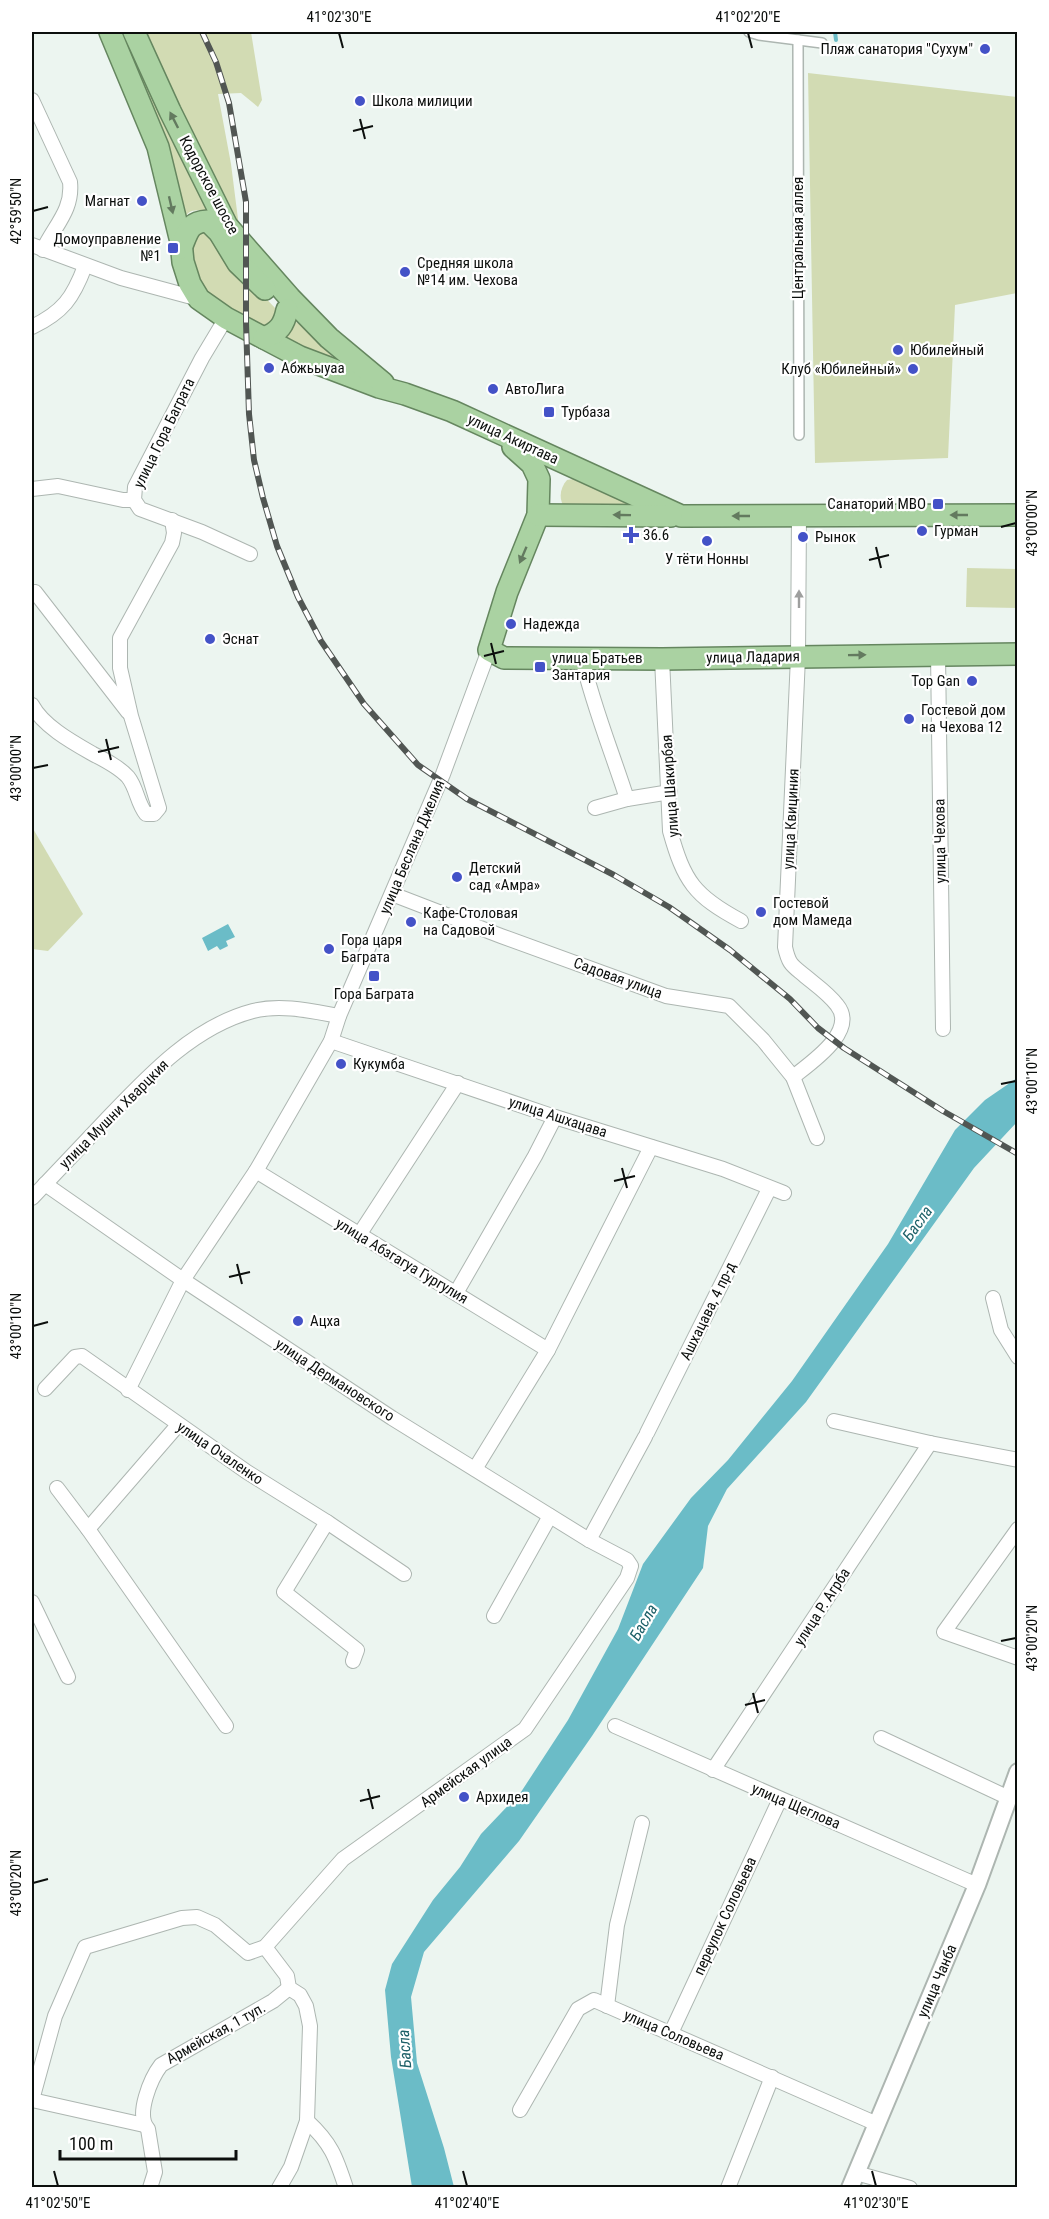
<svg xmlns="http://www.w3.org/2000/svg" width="1049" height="2219" viewBox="0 0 1049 2219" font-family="'Roboto Condensed',sans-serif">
<rect width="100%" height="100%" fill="#ecf5f0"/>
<g fill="#d2dbb3">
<polygon points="142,32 251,32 262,100 258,107 241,93 218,94 231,164 239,227"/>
<path d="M140 61 205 205 206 211C193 209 188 210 182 222L130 67Z"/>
<polygon points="808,73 1017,97 1017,293 955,305 948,458 815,463"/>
<polygon points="191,232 211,232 228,259 276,309 278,320 263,331 210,297 199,282 189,244"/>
<polygon points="292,319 307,330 342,367 280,342"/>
<path d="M573 479 650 511 565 508C558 499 560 488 567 480Z"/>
<polygon points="967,568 1017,569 1017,608 966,607"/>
<polygon points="32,827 83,914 48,951 32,949"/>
</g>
<g fill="#6bbcc7">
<polygon points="228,924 235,937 226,941 228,946 220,950 217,946 208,951 202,938"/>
<polygon points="1017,1078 1017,1122 974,1168 806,1402 727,1489 708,1526 703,1568 592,1736 519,1841 424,1952 411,1997 417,2063 444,2148 454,2187 412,2187 391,2057 385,1990 392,1964 433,1900 460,1867 481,1834 521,1792 568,1720 618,1629 643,1564 691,1498 728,1460 792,1381 888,1244 955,1130 985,1100"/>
</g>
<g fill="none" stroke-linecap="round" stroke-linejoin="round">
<polyline stroke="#6bbcc7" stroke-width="4" points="835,32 836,40"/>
<g stroke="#adb6b1" stroke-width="12">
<g id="pedestrian">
<polyline points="749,32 759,35 822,43"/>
<polyline points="798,40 799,435"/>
</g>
</g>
<g stroke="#adb6b1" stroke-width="16">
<g id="minor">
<path d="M32 100 70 182C73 210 55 225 43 250"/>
<polyline points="32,245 121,278 199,299"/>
<polyline points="226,318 202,358 135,487 134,500 140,509 202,532 250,554"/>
<path d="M32 327C63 312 73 298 85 266"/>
<polyline points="32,489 58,486 123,500 134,500"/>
<polyline points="35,592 128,712"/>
<polyline points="938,653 943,1029"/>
<path d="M582 658C593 706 612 752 627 799"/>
<path d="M662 659 670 831C684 881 694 896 741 921"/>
<path d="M32 705C43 726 72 742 93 754 105 760 119 767 128 777 137 788 137 803 146 814H154L159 808 131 716 120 668V638L172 543 174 533 172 520"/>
<polyline points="595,808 627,799 670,792"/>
<polyline points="392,894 501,936 666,996 729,1006 763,1040 793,1077 817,1138"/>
<polyline points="331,1041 555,1117 723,1169 784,1193"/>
<path d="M793 1077C812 1062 858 1031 837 1005 829 994 816 985 805 976 792 965 789 965 785 947L798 657 799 516"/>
<polyline points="256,1171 548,1350"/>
<path d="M32 1198C56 1173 80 1147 104 1122 146 1078 192 1027 253 1011 281 1004 311 1011 339 1016"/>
<polyline points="359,1235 458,1083"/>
<polyline points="456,1293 535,1156 555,1117"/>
<polyline points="993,1298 1001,1330 1018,1357"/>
<polyline points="45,1389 75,1357 82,1356 247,1472 327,1522 404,1574"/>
<polyline points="128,1390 183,1280 256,1171 331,1041 339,1016 443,774 489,650"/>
<polyline points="834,1421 930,1443 1018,1460"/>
<polyline points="647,1433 769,1189"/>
<polyline points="475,1469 548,1350 651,1147"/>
<polyline points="57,1488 88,1529 226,1726"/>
<polyline points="327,1522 284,1592 357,1650 353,1661"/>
<polyline points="88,1529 178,1425"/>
<polyline points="1018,1529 944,1632 1018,1658"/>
<polyline points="589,1540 645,1437"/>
<polyline points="32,1602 68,1677"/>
<polyline points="494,1616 550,1516"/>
<polyline points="615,1726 977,1885"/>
<polyline points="881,1738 1009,1798"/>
<polyline points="713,1770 930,1443"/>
<polyline points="265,1947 287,1976 289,1988 300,1995 306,2006 310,2026 307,2121 291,2167 279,2188"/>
<polyline points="607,2006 617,1925 642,1823"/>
<polyline points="671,2033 780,1799"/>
<polyline points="32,2100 55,2016 85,1947 182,1918 197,1917 215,1925 248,1953 265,1947 343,1859 525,1729 627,1578 631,1566 627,1560 589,1540 392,1418 183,1280 45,1184"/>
<polyline points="32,2100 144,2125"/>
<polyline points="520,2110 578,2009 594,2000 877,2124"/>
<path d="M307 2121C331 2143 336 2157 346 2188"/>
<polyline points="856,2173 910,2188"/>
<path d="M150 2188 155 2172 148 2129C135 2115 151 2078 161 2065L273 2001 289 1988"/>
<polyline points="728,2188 772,2077"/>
</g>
</g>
<g stroke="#adb6b1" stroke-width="20">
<polyline id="tertiary" points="850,2188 977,1885 1018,1772"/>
</g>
<g stroke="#65865f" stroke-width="24">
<g id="trunk">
<polyline points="110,32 158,147 181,242 183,262 190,284 199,299 226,318 300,357 379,387 405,394 452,411 681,516 1018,515"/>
<polyline points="134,32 170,111 227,226 290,298 329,338 383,383"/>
<polyline points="221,235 238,263 265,289"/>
<path d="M181 248C188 232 188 222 208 221L219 232"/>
<path d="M264 338C279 332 284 325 287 310"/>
<polyline points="513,447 532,464 539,479 538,515 507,592 489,650 504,658 662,659 1018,654"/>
<polyline points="538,515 671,516"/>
</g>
</g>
<use href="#pedestrian" stroke="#fff" stroke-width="9"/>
<use href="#minor" stroke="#fff" stroke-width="14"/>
<use href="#tertiary" stroke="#fff" stroke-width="16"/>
<use href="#trunk" stroke="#aad2a2" stroke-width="21"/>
<g stroke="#515653" stroke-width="6">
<polyline id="rail" points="202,32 216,62 229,103 246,202 246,323 249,414 254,460 263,498 277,546 298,597 321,641 364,704 418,765 467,799 614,875 669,907 730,950 790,999 818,1028 844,1048 943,1111 1018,1154"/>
</g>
<use href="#rail" stroke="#fff" stroke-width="4" stroke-dasharray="11" stroke-linecap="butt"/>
</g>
<defs><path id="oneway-solid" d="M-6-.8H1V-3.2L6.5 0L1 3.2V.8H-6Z" transform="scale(1.5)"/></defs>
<g fill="#637a5f">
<use href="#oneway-solid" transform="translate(174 120) rotate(-117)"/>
<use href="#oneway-solid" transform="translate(171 205) rotate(77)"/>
<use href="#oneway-solid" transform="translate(622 515) rotate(-179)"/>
<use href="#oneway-solid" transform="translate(959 515) rotate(180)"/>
<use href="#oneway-solid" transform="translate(741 516) rotate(-180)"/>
<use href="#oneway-solid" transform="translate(523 555) rotate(113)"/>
<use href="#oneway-solid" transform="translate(857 655) rotate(-1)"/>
</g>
<use fill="#9e9f9e" href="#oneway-solid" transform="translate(799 599) rotate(-90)"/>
<path fill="none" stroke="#0c0f0d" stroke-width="2" d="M339 33 343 48M748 33 752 48M360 119 365 139M353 131 373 126M33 211 48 207M1001 527 1016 523M876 547 881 568M869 560 889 555M491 643 496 664M484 656 504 651M106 739 111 760M98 752 119 747M33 768 48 765M1001 1084 1016 1081M622 1168 627 1188M614 1181 635 1176M237 1264 242 1284M229 1277 250 1272M33 1326 48 1322M1001 1641 1016 1638M753 1693 758 1713M745 1705 765 1700M368 1789 373 1809M360 1801 380 1796M33 1883 48 1879M54 2171 58 2186M463 2171 467 2186M872 2171 876 2186"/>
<g fill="#4452c7" stroke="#fff" stroke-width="2">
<circle cx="985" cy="49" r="6"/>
<circle cx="360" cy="101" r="6"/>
<circle cx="142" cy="201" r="6"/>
<rect x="167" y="242" width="12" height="12" rx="3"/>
<circle cx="405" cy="272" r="6"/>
<circle cx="898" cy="350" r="6"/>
<circle cx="269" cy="368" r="6"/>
<circle cx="913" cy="369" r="6"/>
<circle cx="493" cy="389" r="6"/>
<rect x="543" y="406" width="12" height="12" rx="3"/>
<rect x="932" y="498" width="12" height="12" rx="3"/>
<circle cx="922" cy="531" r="6"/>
<path d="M628 526h6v6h6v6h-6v6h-6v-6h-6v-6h6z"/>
<circle cx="803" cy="537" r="6"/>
<circle cx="707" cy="541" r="6"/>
<circle cx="511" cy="624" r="6"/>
<circle cx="210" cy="639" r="6"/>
<rect x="534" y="661" width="12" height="12" rx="3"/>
<circle cx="972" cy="681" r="6"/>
<circle cx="909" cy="719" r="6"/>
<circle cx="457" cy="877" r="6"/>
<circle cx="761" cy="912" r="6"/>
<circle cx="411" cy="922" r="6"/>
<circle cx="329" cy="949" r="6"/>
<rect x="368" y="970" width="12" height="12" rx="3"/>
<circle cx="341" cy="1064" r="6"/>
<circle cx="298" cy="1321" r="6"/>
<circle cx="464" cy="1797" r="6"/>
</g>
<g text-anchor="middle" stroke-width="4.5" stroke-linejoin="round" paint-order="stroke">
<g font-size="15" fill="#0c0f0d" stroke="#fff" text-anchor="start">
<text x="973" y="54" text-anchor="end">Пляж санатория "Сухум"</text>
<text x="372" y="106">Школа милиции</text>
<text x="130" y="206" text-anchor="end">Магнат</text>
<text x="161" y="244" text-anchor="end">Домоуправление<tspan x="161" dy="17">№1</tspan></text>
<text x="417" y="268">Средняя школа<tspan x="417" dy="17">№14 им. Чехова</tspan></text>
<text x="910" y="355">Юбилейный</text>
<text x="281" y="373">Абжьыуаа</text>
<text x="901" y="374" text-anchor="end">Клуб «Юбилейный»</text>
<text x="505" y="394">АвтоЛига</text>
<text x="561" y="417">Турбаза</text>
<text x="926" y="509" text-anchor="end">Санаторий МВО</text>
<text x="934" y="536">Гурман</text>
<text x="643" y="540">36.6</text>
<text x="815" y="542">Рынок</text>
<text x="707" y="564" text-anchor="middle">У тёти Нонны</text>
<text x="523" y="629">Надежда</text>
<text x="222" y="644">Эснат</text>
<text x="552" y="663">улица Братьев<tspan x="552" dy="17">Зантария</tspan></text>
<text x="960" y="686" text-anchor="end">Top Gan</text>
<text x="921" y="715">Гостевой дом<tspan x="921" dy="17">на Чехова 12</tspan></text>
<text x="469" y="873">Детский<tspan x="469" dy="17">сад «Амра»</tspan></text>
<text x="773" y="908">Гостевой<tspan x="773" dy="17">дом Мамеда</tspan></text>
<text x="423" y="918">Кафе-Столовая<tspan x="423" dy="17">на Садовой</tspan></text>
<text x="341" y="945">Гора царя<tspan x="341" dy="17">Баграта</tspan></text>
<text x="374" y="999" text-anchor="middle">Гора Баграта</text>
<text x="353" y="1069">Кукумба</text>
<text x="310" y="1326">Ацха</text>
<text x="476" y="1802">Архидея</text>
</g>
<g font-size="15" fill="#0c0f0d" stroke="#fff">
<text transform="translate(209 185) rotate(62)" y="5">Кодорское шоссе</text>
<text transform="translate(798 238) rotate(-90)" y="5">Центральная аллея</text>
<text transform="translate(164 433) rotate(-64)" y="5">улица Гора Баграта</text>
<text transform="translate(513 439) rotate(25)" y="5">улица Акиртава</text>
<text transform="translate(753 657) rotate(-1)" y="5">улица Ладария</text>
<text transform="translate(670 786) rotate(-94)" y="5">улица Шакирбая</text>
<text transform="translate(791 819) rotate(-87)" y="5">улица Квициния</text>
<text transform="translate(940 841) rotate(-91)" y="5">улица Чехова</text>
<text transform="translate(412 847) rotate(-67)" y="5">улица Беслана Джелия</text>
<text transform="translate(618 978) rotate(20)" y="5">Садовая улица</text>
<text transform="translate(114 1114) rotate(-45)" y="5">улица Мушни Хварцкия</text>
<text transform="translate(558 1117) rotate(18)" y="5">улица Ашхацава</text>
<text transform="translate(402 1261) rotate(31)" y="5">улица Абзгагуа Гургулия</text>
<text transform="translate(708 1311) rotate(-64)" y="5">Ашхацава, 4 пр-д</text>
<text transform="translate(335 1380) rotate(33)" y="5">улица Дермановского</text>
<text transform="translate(220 1453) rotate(34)" y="5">улица Очаленко</text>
<text transform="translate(822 1607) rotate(-57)" y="5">улица Р. Агрба</text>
<text transform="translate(466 1772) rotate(-36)" y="5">Армейская улица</text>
<text transform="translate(796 1806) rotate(23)" y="5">улица Щеглова</text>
<text transform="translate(725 1916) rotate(-65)" y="5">переулок Соловьева</text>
<text transform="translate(937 1981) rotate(-67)" y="5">улица Чанба</text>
<text transform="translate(216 2033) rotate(-29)" y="5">Армейская, 1 туп.</text>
<text transform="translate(674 2035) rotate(23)" y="5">улица Соловьева</text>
</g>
<g font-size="16" font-style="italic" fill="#1d6068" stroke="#fff">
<text transform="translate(917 1223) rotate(-54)" y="6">Басла</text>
<text transform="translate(643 1622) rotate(-60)" y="6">Басла</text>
<text transform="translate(404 2049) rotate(-94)" y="6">Басла</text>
</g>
</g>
<rect width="1049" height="2219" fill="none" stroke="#ffffff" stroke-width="66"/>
<path d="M60 2150v9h176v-9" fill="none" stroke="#0c0f0d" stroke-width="3"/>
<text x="69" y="2150" font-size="18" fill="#0c0f0d" stroke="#ffffff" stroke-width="4.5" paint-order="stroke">100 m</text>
<rect x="33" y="33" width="983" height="2153" fill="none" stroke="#0c0f0d" stroke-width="2"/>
<g font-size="15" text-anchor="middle" fill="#0c0f0d">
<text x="339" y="22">41°02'30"E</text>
<text x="748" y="22">41°02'20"E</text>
<text transform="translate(16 211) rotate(-90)" y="5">42°59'50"N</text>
<text transform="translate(1032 523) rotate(-90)" y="5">43°00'00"N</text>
<text transform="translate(16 768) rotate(-90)" y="5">43°00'00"N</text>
<text transform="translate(1032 1081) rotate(-90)" y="5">43°00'10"N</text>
<text transform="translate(16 1326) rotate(-90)" y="5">43°00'10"N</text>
<text transform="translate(1032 1638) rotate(-90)" y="5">43°00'20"N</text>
<text transform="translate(16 1883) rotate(-90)" y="5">43°00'20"N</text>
<text x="58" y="2208">41°02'50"E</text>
<text x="467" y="2208">41°02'40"E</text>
<text x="876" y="2208">41°02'30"E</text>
</g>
</svg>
